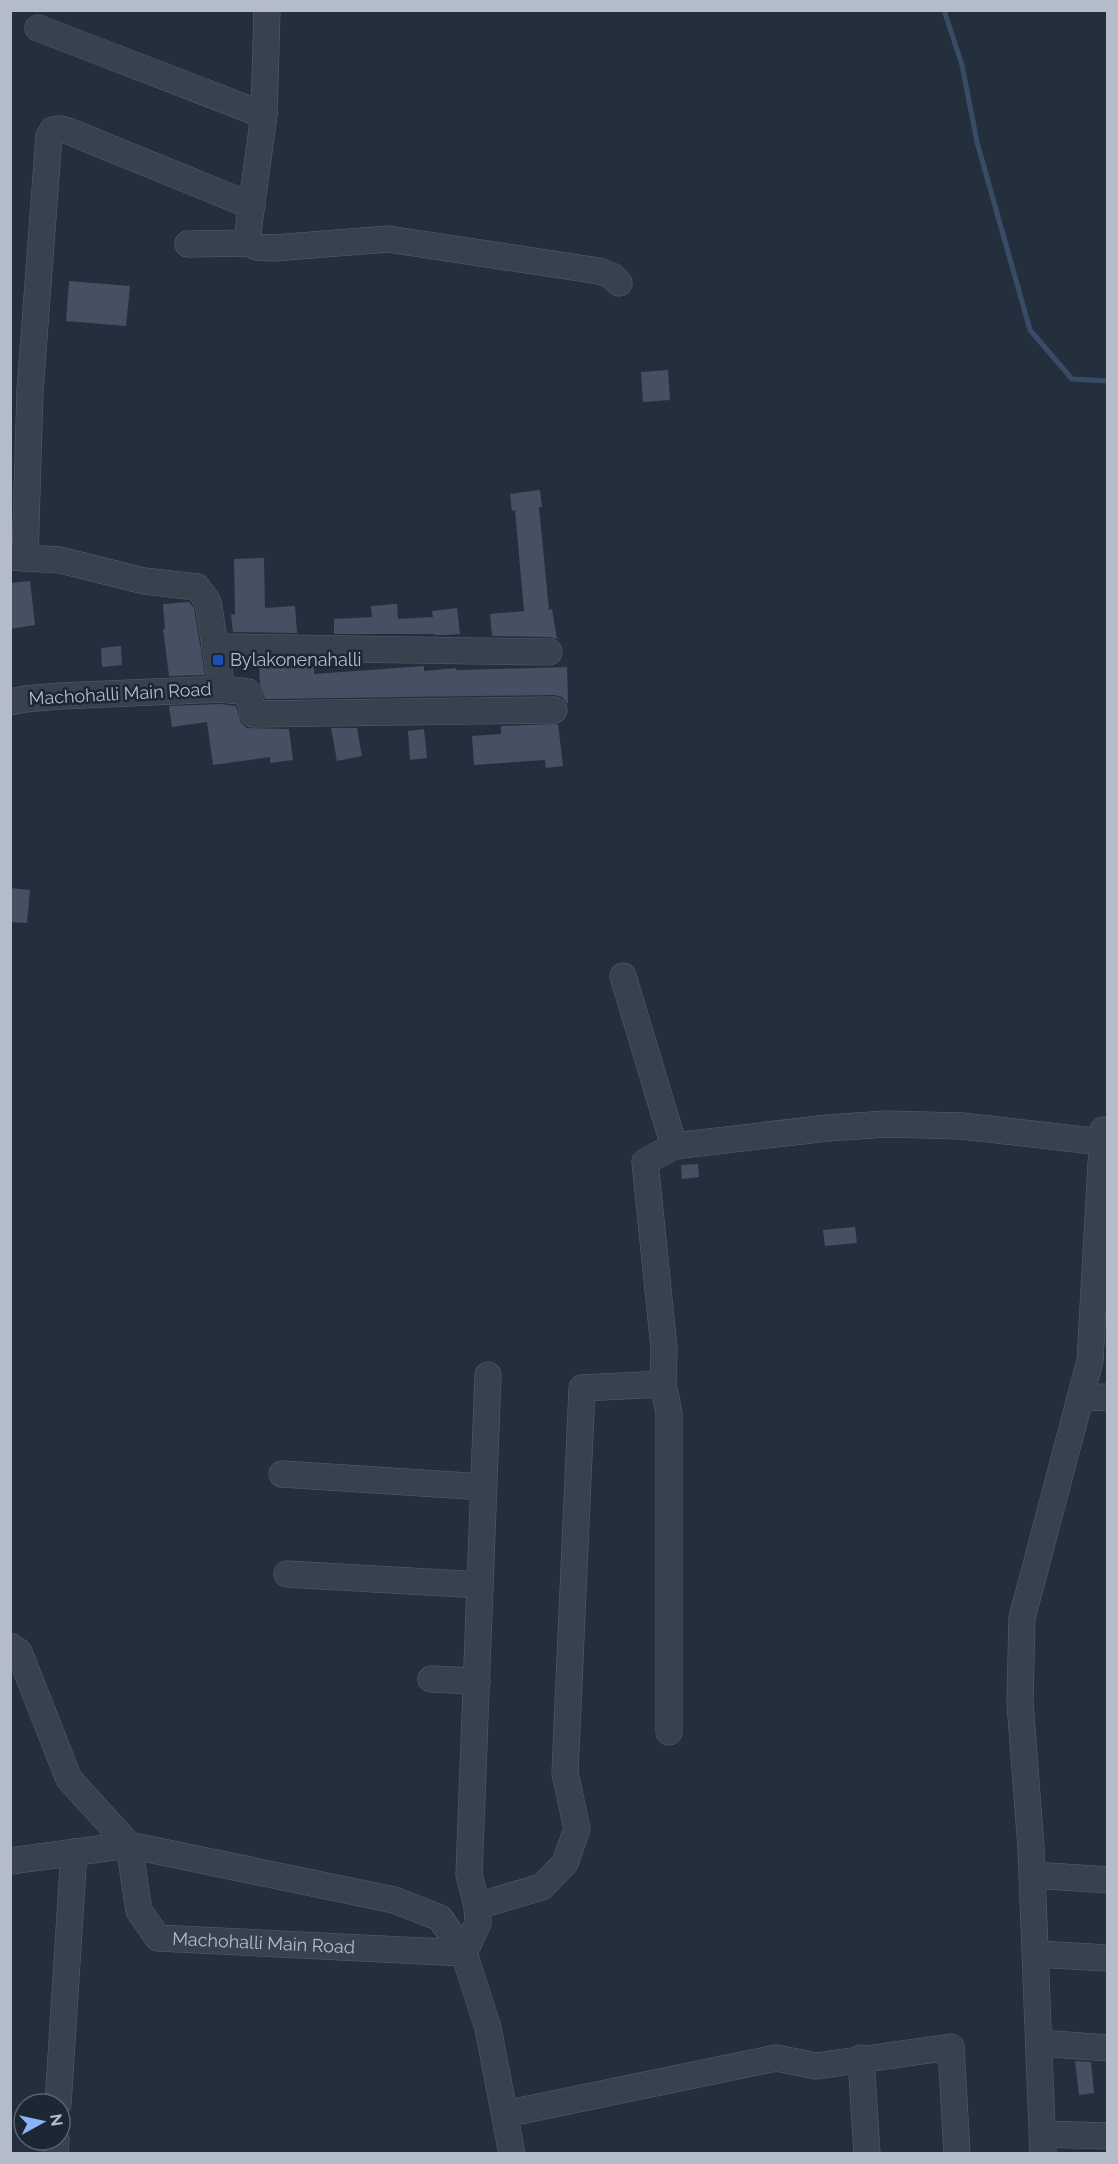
<svg xmlns="http://www.w3.org/2000/svg" width="1118" height="2164" viewBox="0 0 1118 2164" font-family="Raleway,sans-serif">
<rect width="100%" height="100%" fill="#242f3e"/>
<g fill="none" stroke-linecap="round" stroke-linejoin="round">
<polyline stroke="#394c67" stroke-width="5" points="944,10 962,65 977,142 1030,330 1072,379 1108,381"/>
</g>
<g fill="#455162">
<polygon points="69,281 130,286 126,326 66,321"/>
<polygon points="668,370 670,400 643,402 641,372"/>
<polygon points="540,490 542,507 539,507 549,610 552,609 557,639 549,637 492,636 490,614 524,611 515,510 512,511 510,494"/>
<polygon points="264,558 265,608 295,606 297,633 233,632 231,615 235,614 234,559"/>
<polygon points="30,581 35,625 10,629 10,583"/>
<polygon points="189,602 194,608 205,675 169,676 163,629 165,629 163,604"/>
<polygon points="397,604 398,619 433,617 432,611 457,608 460,634 447,635 435,635 434,634 334,634 334,619 372,617 371,606"/>
<polygon points="121,646 122,665 102,667 101,648"/>
<polygon points="259,663 298,663 299,667 314,667 314,674 424,666 424,671 456,668 456,670 461,670 567,667 568,704 562,697 554,695 265,699 260,684"/>
<polygon points="221,704 236,706 241,723 247,728 289,729 293,760 270,763 270,757 213,765 207,722 172,727 169,706"/>
<polygon points="558,724 563,766 546,768 545,760 474,765 472,736 501,734 501,726"/>
<polygon points="331,728 357,728 362,756 337,761"/>
<polygon points="424,729 427,758 410,760 408,731"/>
<polygon points="10,888 30,890 27,923 10,922"/>
<polygon points="698,1164 699,1177 682,1179 681,1165"/>
<polygon points="855,1227 857,1243 825,1246 823,1230"/>
<polygon points="1075,2061 1091,2062 1094,2093 1079,2095"/>
</g>
<g fill="none" stroke-linecap="round" stroke-linejoin="round">
<g stroke="#565f6c" stroke-width="27">
<g id="minor">
<polyline points="267,10 264,115 249,224 248,235 250,243 256,247 274,248 388,239 599,271 612,276 619,283"/>
<polyline points="38,28 264,115"/>
<polyline points="188,244 250,243"/>
<polyline points="10,557 60,560 144,581 197,587 208,602 222,689 60,696 25,699 10,702"/>
<polyline points="25,558 30,391 49,136 53,130 61,129 68,131 252,206"/>
<polyline points="215,647 549,652"/>
<polyline points="222,689 248,692 253,714 554,710"/>
<polyline points="623,976 674,1146"/>
<polyline points="1080,1398 1108,1397"/>
<polyline points="282,1474 484,1487"/>
<polyline points="287,1574 480,1585"/>
<path id="s1" d="M10 1646 19 1652 69 1779 129 1845 139 1911 158 1938 464 1953 488 2028 512 2154"/>
<polyline points="431,1679 477,1681"/>
<polyline points="669,1732 669,1413 663,1384 664,1348 645,1162 674,1146 828,1128 886,1124 962,1126 1102,1142"/>
<polyline points="10,1861 129,1845 394,1900 440,1918 464,1953"/>
<polyline points="1033,1875 1108,1880"/>
<polyline points="477,1906 542,1887 565,1863 577,1829 565,1773 582,1388 663,1384"/>
<polyline points="464,1953 478,1923 477,1906 469,1875 488,1375"/>
<polyline points="1036,1954 1108,1958"/>
<polyline points="1039,2043 1108,2048"/>
<polyline points="861,2058 867,2154"/>
<polyline points="58,2104 74,1852"/>
<polyline points="505,2114 776,2058 816,2066 951,2047 957,2154"/>
<polyline points="1043,2134 1108,2136"/>
<polyline points="55,2154 56,2140"/>
<polyline points="1043,2154 1031,1848 1020,1702 1022,1618 1090,1361 1103,1130 1108,1131"/>
</g>
</g>
<use href="#minor" stroke="#38414e" stroke-width="26"/>
</g>
<rect fill="#1a4fb4" stroke="#1d2633" stroke-width="2" x="212" y="654" width="12" height="12" rx="3"/>
<g text-anchor="middle" stroke-width="5" stroke-linejoin="round" paint-order="stroke">
<g font-size="18" fill="#b4bcc9" stroke="#1d2633" text-anchor="start">
<text x="230" y="666">Bylakonenahalli</text>
</g>
<g font-size="18" fill="#b4bcc9" stroke="#1d2633">
<text transform="translate(120 694) rotate(-3)" y="6">Machohalli Main Road</text>
<text dy="6" stroke="none"><textPath href="#s1" startOffset="442">Machohalli Main Road</textPath></text>
</g>
</g>
<rect width="1118" height="2164" fill="none" stroke="#b4bcc9" stroke-width="24"/>
<g transform="translate(42 2122) rotate(82)"><circle r="28" fill="#1d2633" stroke="#59626f" stroke-width="1.5"/>
<path d="M0-4.5L10 22L0 15L-10 22Z" fill="#8ab4f8"/>
<text y="-9" font-size="16" font-weight="bold" text-anchor="middle" fill="#b4bcc9">N</text>
</g>
</svg>
